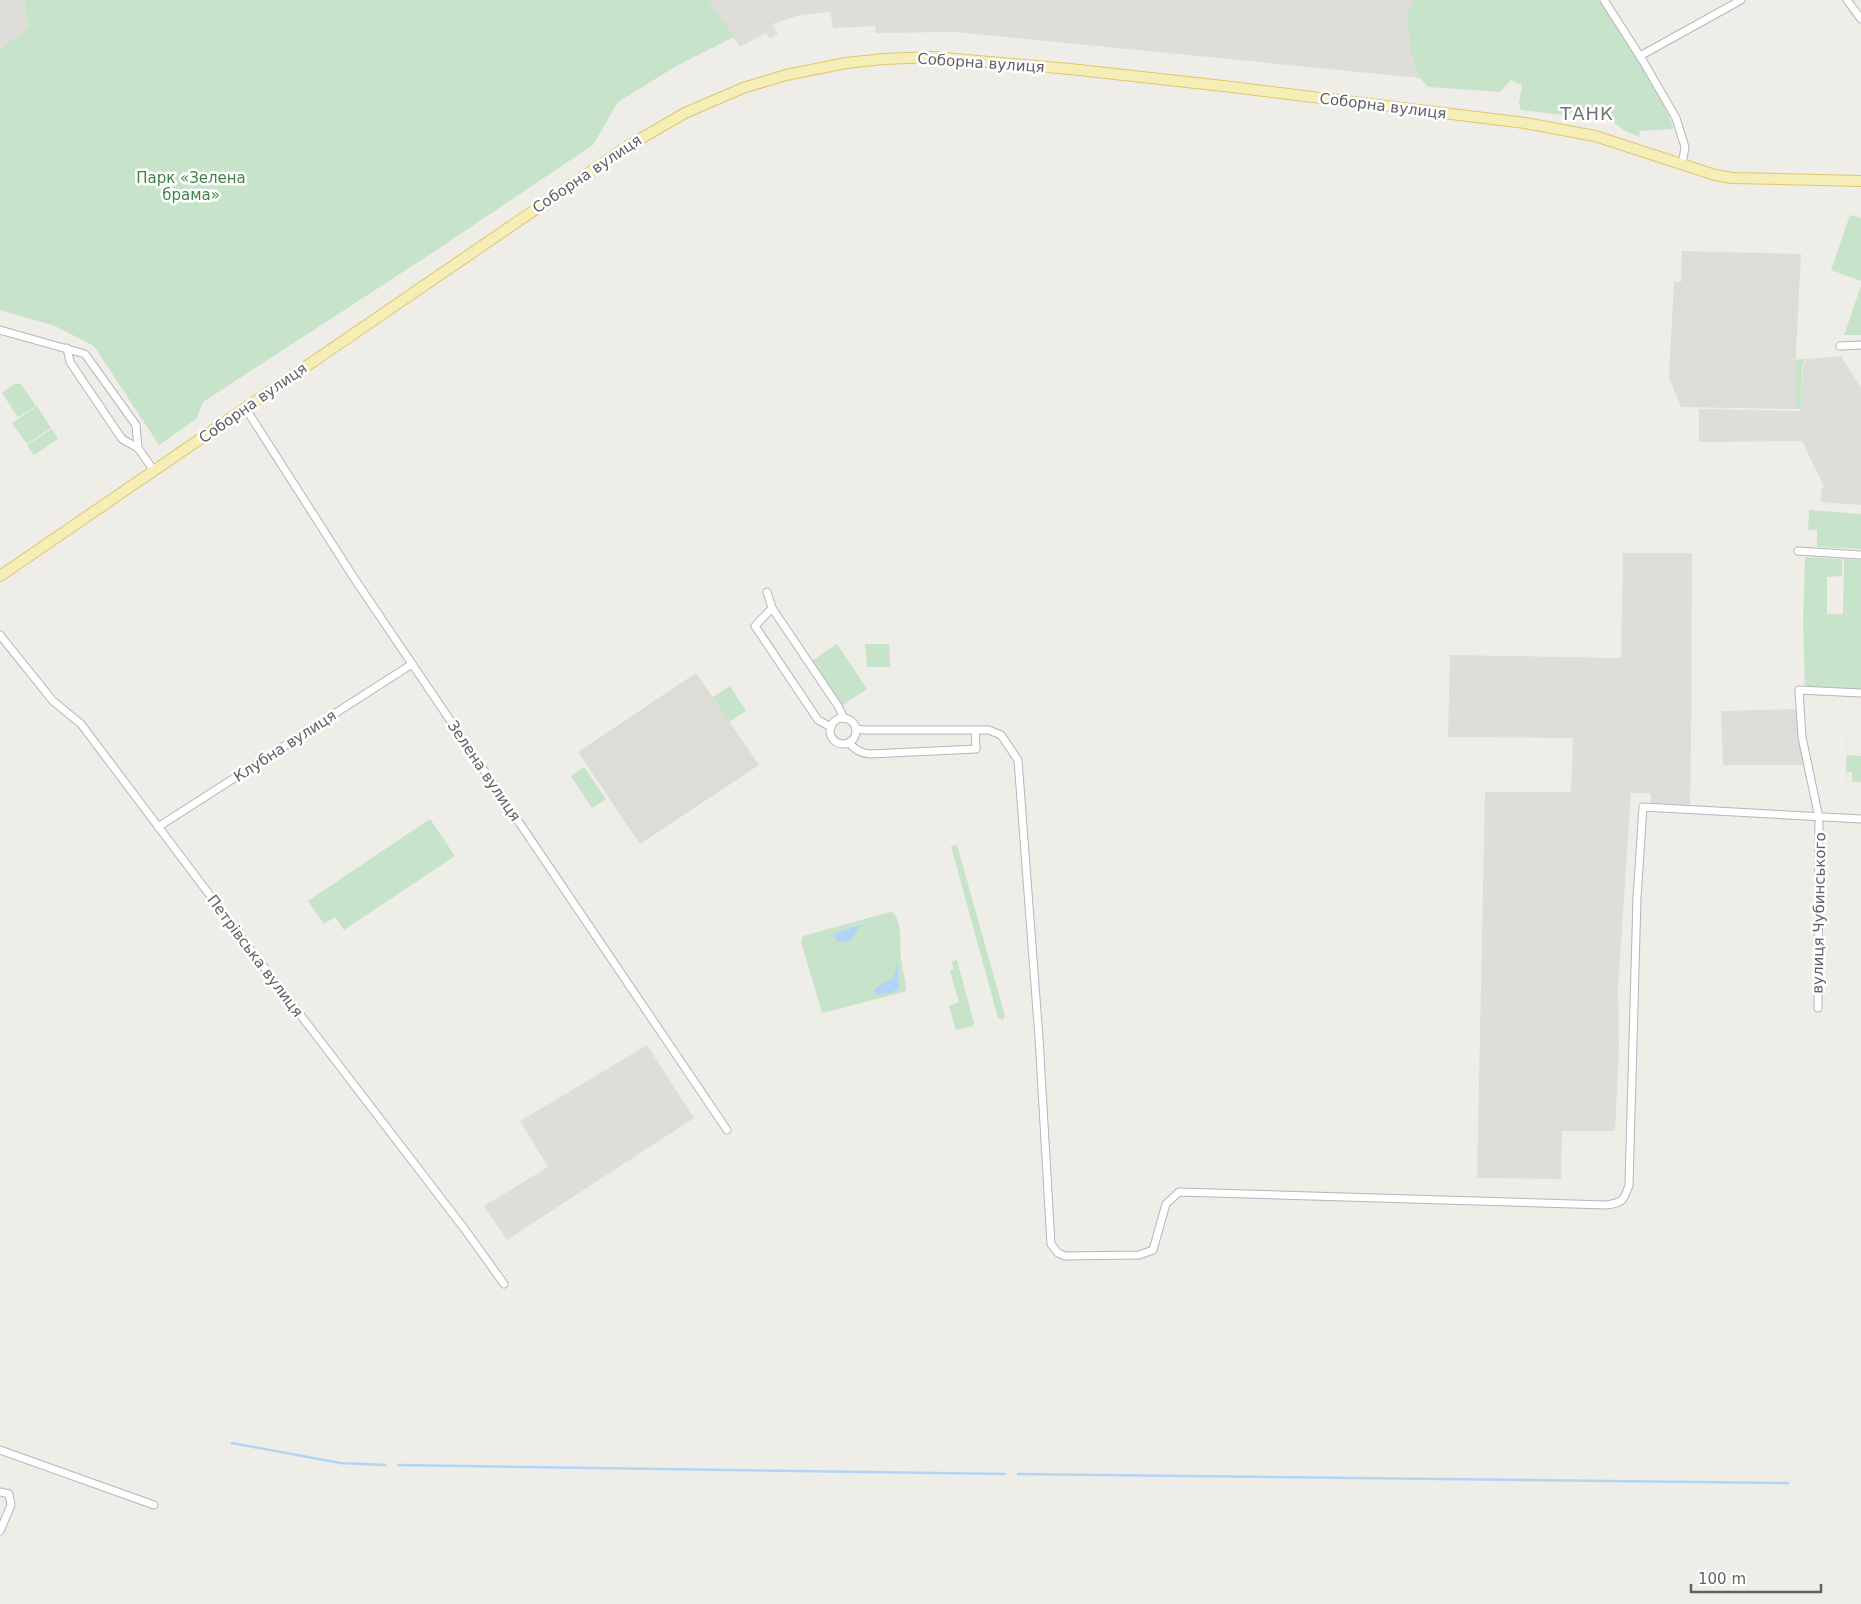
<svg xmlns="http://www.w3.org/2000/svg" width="1861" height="1604" viewBox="0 0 1861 1604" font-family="'DejaVu Sans',sans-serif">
<rect width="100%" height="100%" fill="#efede7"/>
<g fill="#deddd9">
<polygon points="0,0 24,0 28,27 0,50"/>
<polygon points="709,0 1414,0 1407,15 1410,51 1420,78 955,32 876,33 875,26 833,28 830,12 800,15 772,24 778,34 770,39 766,33 740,47"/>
<polygon points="1841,356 1861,388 1861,505 1821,502 1821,490 1824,487 1802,441 1699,442 1699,409 1801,411 1803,368 1806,359"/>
<polygon points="1623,553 1692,553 1691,746 1690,805 1651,803 1651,793 1631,793 1618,989 1619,1048 1615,1131 1562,1131 1561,1179 1477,1178 1485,792 1571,792 1573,738 1448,737 1450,655 1621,658"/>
<polygon points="1795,709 1804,765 1723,765 1721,711"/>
<polygon points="647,1045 694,1118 507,1240 484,1206 548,1167 520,1121"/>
</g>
<g fill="#dedcd6">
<polygon points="1682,251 1801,254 1796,352 1796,409 1681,407 1669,378 1674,282 1681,282"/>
<polygon points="696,673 759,765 640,844 578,752"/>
</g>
<g fill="#c7e3c9">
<polygon points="24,0 709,0 734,37 678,65 618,102 593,145 429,255 203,402 196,419 159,445 94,346 55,326 0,310 0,50 28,27"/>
<polygon points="1414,0 1600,0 1658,94 1673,125 1673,129 1640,131 1639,137 1625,131 1597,109 1590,108 1562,115 1521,110 1519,103 1522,85 1511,80 1500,92 1428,87 1420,78 1410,51 1407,15"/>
<polygon points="1850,215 1861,218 1861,281 1831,270"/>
<polygon points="1861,286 1861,335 1844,335"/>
<polygon points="1799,359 1805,359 1802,368 1801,409 1796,409 1796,361"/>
<polygon points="14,384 21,384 36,406 18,417 2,393"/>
<polygon points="37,406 51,428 27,444 12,423"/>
<polygon points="52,429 58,439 34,455 27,445"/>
<polygon points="1809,510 1861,514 1861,549 1817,547 1817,530 1808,530"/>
<polygon points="1805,557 1842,559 1842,576 1827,577 1827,614 1843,614 1844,559 1861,560 1861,690 1805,687 1803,622"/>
<polygon points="837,644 867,689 843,705 812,661"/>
<polygon points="865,644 889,644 890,667 867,667"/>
<polygon points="730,686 746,711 729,722 713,697"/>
<polygon points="1847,698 1846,755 1861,756 1861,782 1852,782 1852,772 1847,772 1846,784"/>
<polygon points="584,767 606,799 592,808 571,776"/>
<polygon points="430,819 455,856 344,930 335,917 324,924 308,901"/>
<polygon points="957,845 1005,1016 1003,1020 998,1018 951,846"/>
<path d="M890 912 894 913C903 927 899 943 901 959 902 969 906 979 906 990L904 992 822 1013 801 941 803 936Z"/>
<polygon points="957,960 974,1023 973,1026 956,1030 949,1006 959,1002 950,971 954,969 952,961"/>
</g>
<g fill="#b2d4f5">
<polygon points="875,921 859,927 851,941 838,942 833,935 837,932"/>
<polygon points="897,964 898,964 899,989 889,993 876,995 874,992 875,988 893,978"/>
</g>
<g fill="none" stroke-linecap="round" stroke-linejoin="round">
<g stroke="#b2d4f5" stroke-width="2.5">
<polyline points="232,1443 340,1463 385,1465"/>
<polyline points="398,1465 1005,1474"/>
<polyline points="1018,1474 1788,1483"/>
</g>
<g stroke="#b4b6ba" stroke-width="9">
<g id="street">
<polyline points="1604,0 1643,61 1676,118 1685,147 1682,165"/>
<polyline points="1847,0 1861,19"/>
<polyline points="1640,56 1741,0"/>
<polyline points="0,330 85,354 136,425 138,448"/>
<polyline points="1840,346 1861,345"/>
<polyline points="67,348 70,362 122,439 138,448 154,471"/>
<polyline points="246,409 354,578 727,1130"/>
<polyline points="1798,551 1861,555"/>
<polyline points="767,592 772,608 838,706 844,718"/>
<polyline points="772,608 755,626 818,720 831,727"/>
<polyline points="0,635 53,701 81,724 276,983 466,1231 504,1284"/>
<circle cx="843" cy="731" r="13"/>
<path d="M856 729 864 730H989L1001 735 1018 760 1039 1038 1051 1244 1058 1253 1065 1256 1139 1255 1153 1250 1166 1204 1179 1192 1606 1205C1622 1203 1624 1201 1629 1185L1637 898 1643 807 1861 819"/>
<path d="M849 743C856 750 860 753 870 754L976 749 975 730"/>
<polyline points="158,827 412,664"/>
<polyline points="1818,1008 1819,818 1802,737 1799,690 1861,693"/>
<polyline points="0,1450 154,1505"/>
<polyline points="0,1492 9,1494 11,1505 0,1531"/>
</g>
</g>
<g stroke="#e0c66f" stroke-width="12">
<polyline id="primary" points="0,576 628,146 685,113 743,88 786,75 846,63 884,59 933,57 1070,69 1223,86 1525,123 1595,136 1715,175 1732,178 1861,181"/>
</g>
<use href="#street" stroke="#fff" stroke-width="7"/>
<use href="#primary" stroke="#f5eeb6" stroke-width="10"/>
</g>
<g text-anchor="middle" stroke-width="5" stroke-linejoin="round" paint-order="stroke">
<g font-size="15" fill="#5f6165" stroke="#fff">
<text transform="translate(981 63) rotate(4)" y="5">Соборна вулиця</text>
<text transform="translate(1383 106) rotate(7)" y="5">Соборна вулиця</text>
<text transform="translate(587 174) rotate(-34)" y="5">Соборна вулиця</text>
<text transform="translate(253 403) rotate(-35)" y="5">Соборна вулиця</text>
<text transform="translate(285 746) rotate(-33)" y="5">Клубна вулиця</text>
<text transform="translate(484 771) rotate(56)" y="5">Зелена вулиця</text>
<text transform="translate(1819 913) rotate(-89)" y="5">вулиця Чубинського</text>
<text transform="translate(255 956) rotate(53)" y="5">Петрівська вулиця</text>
</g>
<g font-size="15" fill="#418247" stroke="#fff">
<text x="191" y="183">Парк «Зелена<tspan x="191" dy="17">брама»</tspan></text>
</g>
<g font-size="18" letter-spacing="1" fill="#707377" stroke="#fff">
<text x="1587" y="120">ТАНК</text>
</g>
</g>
<path d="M1691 1584v8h130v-8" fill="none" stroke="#5f6165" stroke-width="2.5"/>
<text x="1698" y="1584" font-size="15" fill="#5f6165" stroke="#ffffff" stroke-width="4" paint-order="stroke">100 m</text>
</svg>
